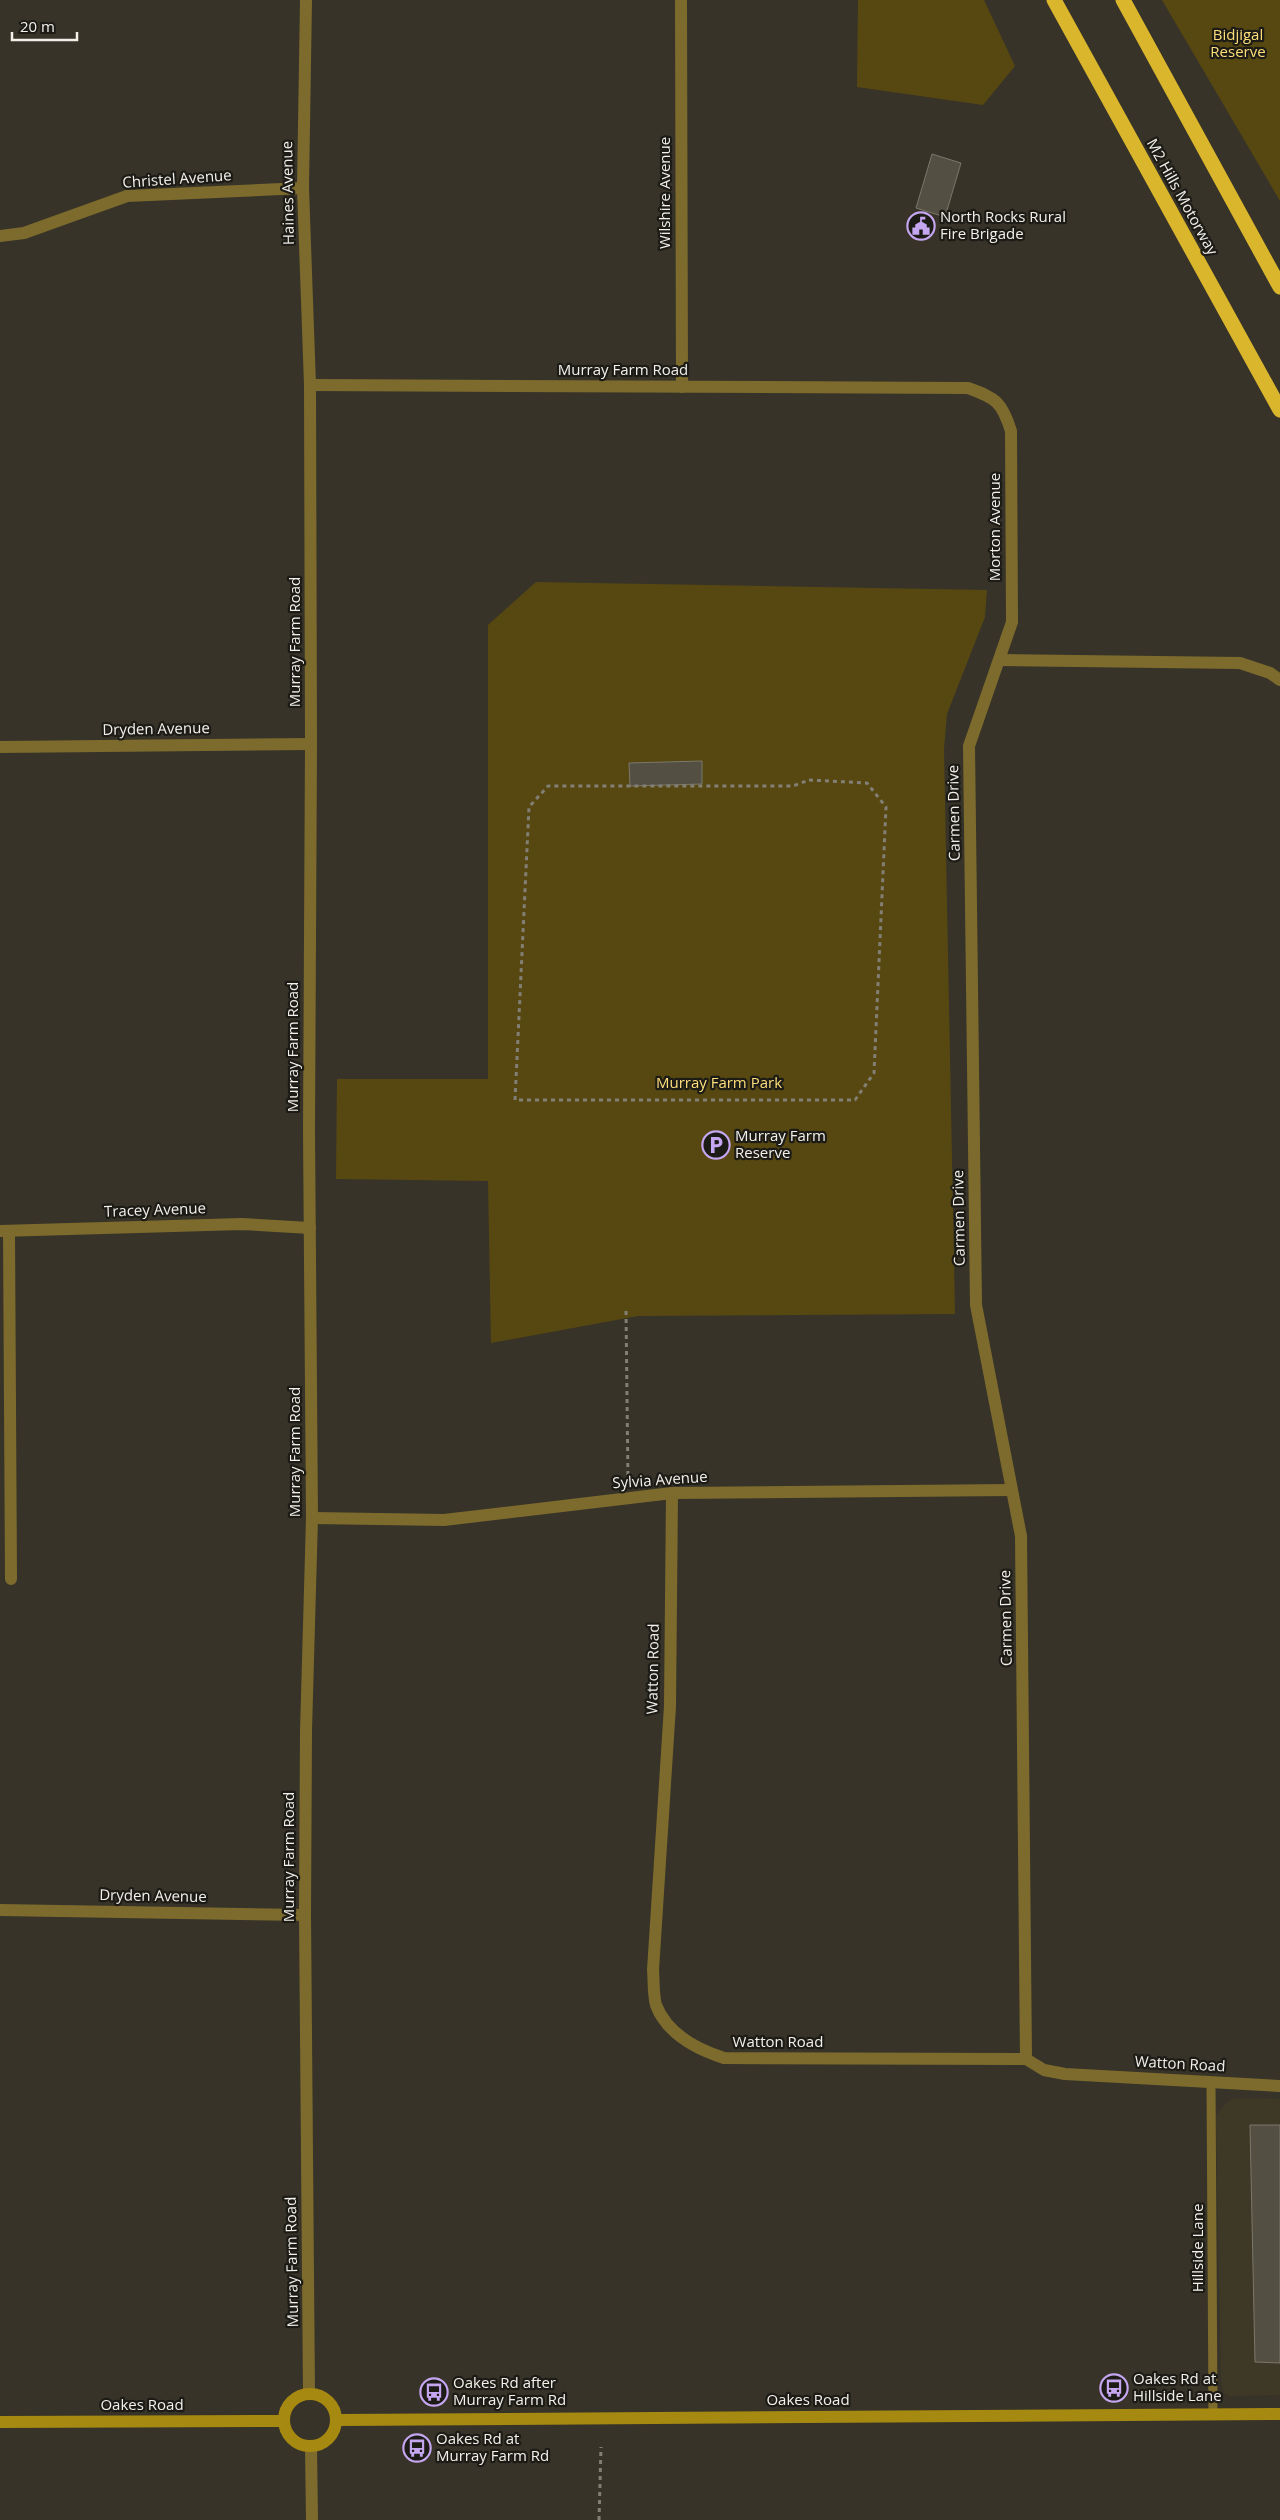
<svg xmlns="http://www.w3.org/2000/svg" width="1280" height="2520" viewBox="0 0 1280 2520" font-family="'Open Sans',sans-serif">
<rect width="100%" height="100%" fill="#373328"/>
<polygon fill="#3e3927" points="1235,2098 1280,2099 1280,2395 1229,2396 1224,2393 1221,2381 1216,2116 1227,2102"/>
<g fill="#574812">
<polygon points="858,0 984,0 1015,66 983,105 857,87"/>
<polygon points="1162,0 1280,0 1280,201"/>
<polygon points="536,582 987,590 985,617 947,714 944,749 955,1314 638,1316 491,1343 488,1181 336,1179 337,1079 488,1079 488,625"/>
</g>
<g fill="#534f43" stroke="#7b776a">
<polygon points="932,154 961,163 945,217 916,208"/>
<polygon points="702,761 702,784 630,786 629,763"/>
<polygon points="1250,2125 1280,2125 1280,2363 1255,2362"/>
</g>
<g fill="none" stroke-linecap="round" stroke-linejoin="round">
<g stroke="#827f75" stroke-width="3" stroke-dasharray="4 4" stroke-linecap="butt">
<polygon points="809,780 867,783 886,807 874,1073 855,1100 515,1100 529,807 548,786 793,786"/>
<polyline points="626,1311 628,1482"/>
<polyline points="599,2520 601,2447"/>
</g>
<polyline stroke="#7d6b2d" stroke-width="9" points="1211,2082 1213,2414"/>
<g stroke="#7d6b2d" stroke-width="12">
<polyline points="306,0 303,188 310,385 311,744 309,1131 312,1518 306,1731 305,1915 309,2394"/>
<polyline points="681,0 682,387"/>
<polyline points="0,236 24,233 127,196 303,188"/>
<path d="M310 385 968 388C996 398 1002 402 1011 431L1012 622 969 746 976 1305 1021 1536 1026 2059"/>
<polyline points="1000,660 1240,663 1270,673 1280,680"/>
<polyline points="0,747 311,744"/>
<polyline points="0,1231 242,1224 310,1228"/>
<polyline points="9,1231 11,1579"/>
<path d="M672 1493 670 1706 653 1970C654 1981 653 1994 656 2005 667 2034 696 2049 724 2058L1026 2059 1044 2070 1065 2074 1280 2086"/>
<polyline points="312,1518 444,1520 672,1493 1011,1490"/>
<polyline points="0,1910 305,1915"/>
<polyline points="311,2447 312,2520"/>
</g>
<g stroke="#a68911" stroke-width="12">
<circle cx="310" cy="2420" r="26"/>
<polyline points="337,2420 1280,2414"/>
<polyline points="0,2422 284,2421"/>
</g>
<g stroke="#dab62d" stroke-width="15">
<polyline points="1054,0 1280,410"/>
<polyline points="1123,0 1280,287"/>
</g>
</g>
<defs>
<g id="civic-ring" transform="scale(1.4375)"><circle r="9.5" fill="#1d1b16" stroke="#c5a6f0" stroke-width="1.5"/><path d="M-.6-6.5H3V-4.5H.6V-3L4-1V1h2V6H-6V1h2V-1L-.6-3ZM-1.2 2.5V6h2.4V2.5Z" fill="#c5a6f0"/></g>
<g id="parking-ring" transform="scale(1.4375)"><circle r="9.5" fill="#1d1b16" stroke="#c5a6f0" stroke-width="1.5"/><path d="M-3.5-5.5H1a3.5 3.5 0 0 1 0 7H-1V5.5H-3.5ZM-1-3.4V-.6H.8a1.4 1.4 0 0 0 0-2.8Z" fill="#c5a6f0"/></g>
<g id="bus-ring" transform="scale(1.4375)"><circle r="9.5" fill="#1d1b16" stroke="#c5a6f0" stroke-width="1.5"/><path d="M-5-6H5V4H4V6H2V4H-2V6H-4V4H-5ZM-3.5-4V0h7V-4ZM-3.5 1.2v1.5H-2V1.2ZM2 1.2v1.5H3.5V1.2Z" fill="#c5a6f0"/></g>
</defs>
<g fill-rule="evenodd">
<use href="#civic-ring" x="921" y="226"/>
<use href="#parking-ring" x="716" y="1145"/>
<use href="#bus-ring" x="1114" y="2388"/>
<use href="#bus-ring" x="434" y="2392"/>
<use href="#bus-ring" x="417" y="2448"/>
</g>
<g text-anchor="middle" stroke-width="4.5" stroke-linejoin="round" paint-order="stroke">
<g font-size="15" fill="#fddf7a" stroke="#1d1b16">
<text x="1238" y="40">Bidjigal<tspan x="1238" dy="17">Reserve</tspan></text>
<text x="719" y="1088">Murray Farm Park</text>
</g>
<g font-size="15" fill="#f2f0e9" stroke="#1d1b16">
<text transform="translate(177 179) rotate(-4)" y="5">Christel Avenue</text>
<text transform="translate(288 193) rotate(-91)" y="5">Haines Avenue</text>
<text transform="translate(665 193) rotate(-90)" y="5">Wilshire Avenue</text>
<text transform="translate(1182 197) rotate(61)" y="5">M2 Hills Motorway</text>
<text x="623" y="375">Murray Farm Road</text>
<text transform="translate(995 527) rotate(-90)" y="5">Morton Avenue</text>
<text transform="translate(295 642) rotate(-90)" y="5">Murray Farm Road</text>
<text transform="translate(156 729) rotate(-1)" y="5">Dryden Avenue</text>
<text transform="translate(954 813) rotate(-91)" y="5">Carmen Drive</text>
<text transform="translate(293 1047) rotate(-90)" y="5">Murray Farm Road</text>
<text transform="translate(155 1210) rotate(-2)" y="5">Tracey Avenue</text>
<text transform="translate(959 1218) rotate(-91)" y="5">Carmen Drive</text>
<text transform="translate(295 1452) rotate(-90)" y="5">Murray Farm Road</text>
<text transform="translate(660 1480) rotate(-4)" y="5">Sylvia Avenue</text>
<text transform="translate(1006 1618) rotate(-91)" y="5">Carmen Drive</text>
<text transform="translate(653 1669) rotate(-89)" y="5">Watton Road</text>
<text transform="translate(289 1857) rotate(-90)" y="5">Murray Farm Road</text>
<text transform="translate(153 1896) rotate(1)" y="5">Dryden Avenue</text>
<text x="778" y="2047">Watton Road</text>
<text transform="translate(1180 2064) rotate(3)" y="5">Watton Road</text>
<text transform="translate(1198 2248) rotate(-90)" y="5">Hillside Lane</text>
<text transform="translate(292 2262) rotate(-91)" y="5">Murray Farm Road</text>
<text x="808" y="2405">Oakes Road</text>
<text x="142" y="2410">Oakes Road</text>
</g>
<g font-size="15" fill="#f2f0e9" stroke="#1d1b16" text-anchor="start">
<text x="940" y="222">North Rocks Rural<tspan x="940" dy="17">Fire Brigade</tspan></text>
<text x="735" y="1141">Murray Farm<tspan x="735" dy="17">Reserve</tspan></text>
<text x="1133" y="2384">Oakes Rd at<tspan x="1133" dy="17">Hillside Lane</tspan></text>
<text x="453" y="2388">Oakes Rd after<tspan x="453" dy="17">Murray Farm Rd</tspan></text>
<text x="436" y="2444">Oakes Rd at<tspan x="436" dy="17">Murray Farm Rd</tspan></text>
</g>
</g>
<path d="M12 32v8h65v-8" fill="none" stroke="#f2f0e9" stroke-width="2.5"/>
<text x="20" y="32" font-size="15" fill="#f2f0e9" stroke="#1d1b16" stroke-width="4" paint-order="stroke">20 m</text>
</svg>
